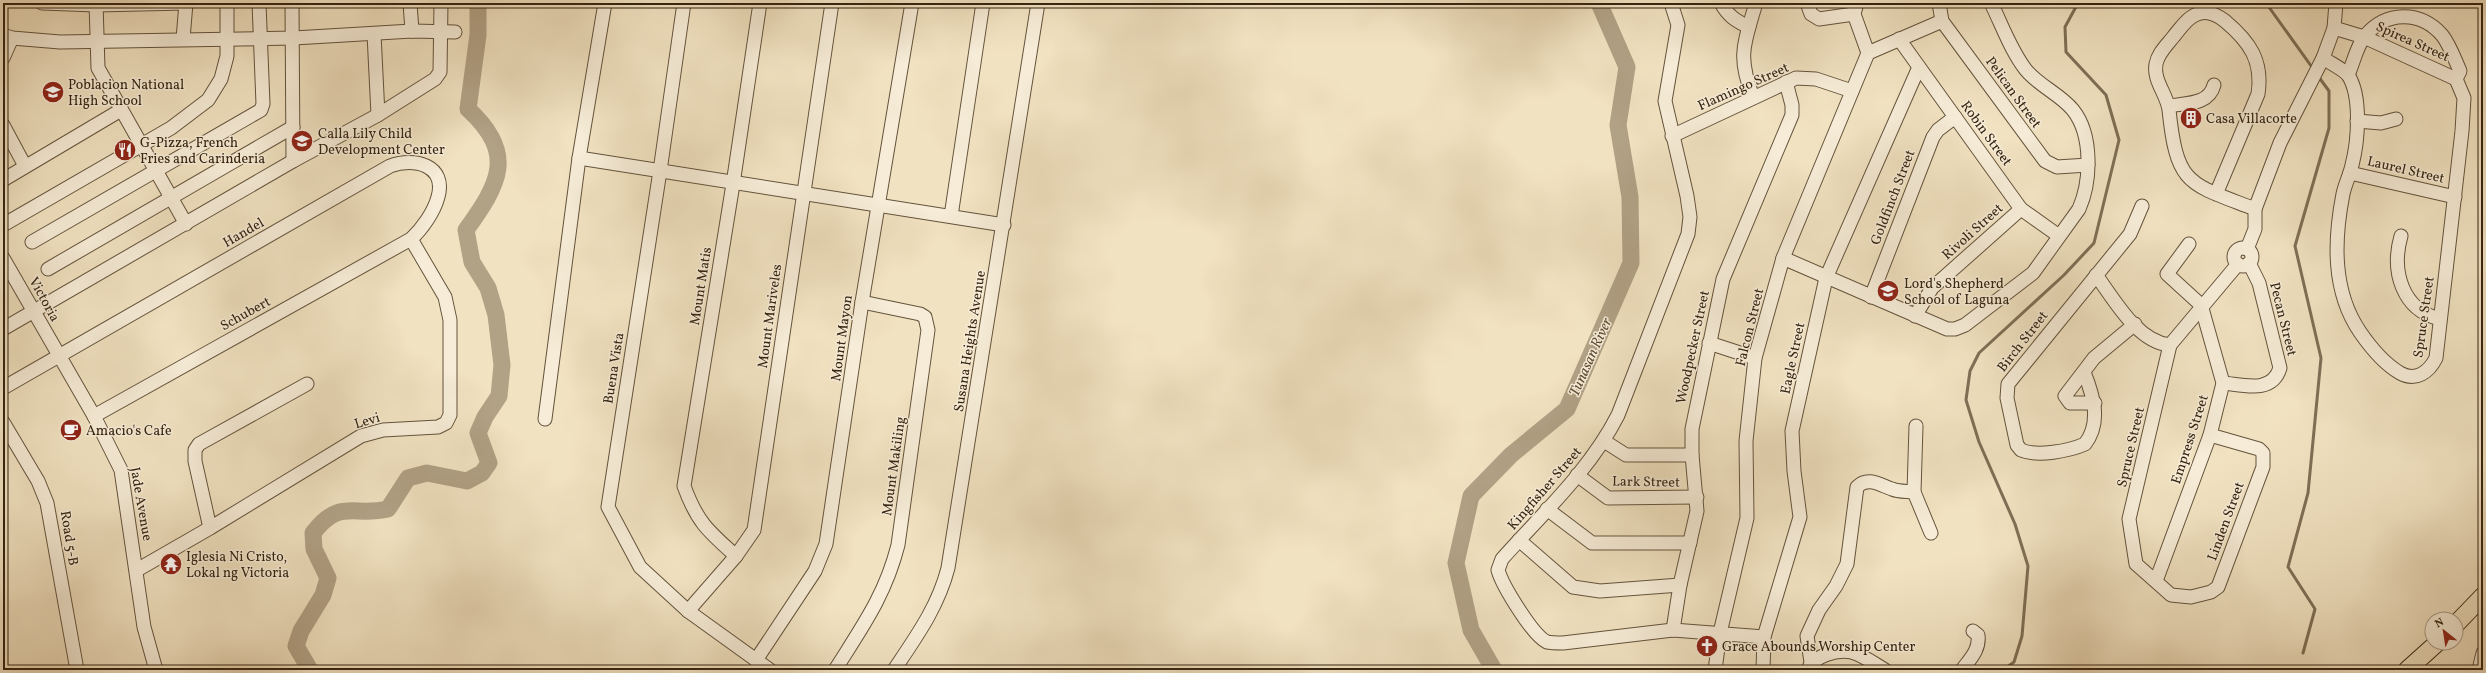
<svg xmlns="http://www.w3.org/2000/svg" width="2486" height="673" viewBox="0 0 2486 673" font-family="Vollkorn,serif">
<rect width="100%" height="100%" fill="#f1e2c1"/>
<filter id="stains"><feTurbulence type="fractalNoise" baseFrequency=".005" numOctaves="4"/><feColorMatrix values="0 0 0 0 .2 0 0 0 0 .09 0 0 0 0 .02 0 0 0 .5 -.17"/></filter>
<radialGradient id="worn" r=".72"><stop offset=".6" stop-color="#630" stop-opacity="0"/><stop offset="1" stop-color="#630" stop-opacity=".3"/></radialGradient>
<g fill="none" stroke-linecap="round" stroke-linejoin="round">
<g stroke="#7f6f56" stroke-width="3">
<polyline points="2266,3 2314,70"/>
<polyline points="2303,653 2315,609 2288,567 2308,493 2321,358 2295,246 2329,128 2329,91 2318,76"/>
<polyline points="2003,670 2014,662 2022,636 2028,566 2015,524 1979,442 1966,400 1970,371 1979,353 2064,275 2094,243 2119,140 2106,95 2066,52 2065,27 2078,3"/>
</g>
<g stroke="#b1a185" stroke-width="17">
<path d="M310 670 296 646 301 631 323 595 328 578 314 549 313 533C340 498 352 517 388 509L408 478 427 473 467 481 482 473 489 463 478 433 485 417 499 396 502 365 496 315 488 288 472 262 466 230C499 184 517 154 468 109L478 35V3"/>
<polyline points="1494,670 1471,630 1456,563 1471,496 1511,455 1567,409 1631,263 1630,197 1618,125 1627,67 1599,3"/>
</g>
<g stroke="#64533c" stroke-width="15">
<g id="minor">
<polyline points="42,3 96,5 186,3"/>
<polyline points="96,3 98,68 186,224"/>
<polyline points="292,3 293,161"/>
<polyline points="410,3 412,31"/>
<polyline points="684,3 660,171 608,507 640,567 688,611 770,670"/>
<path d="M1671 3 1678 25 1665 101 1687 196 1690 217 1688 234 1618 415C1590 470 1543 513 1502 559L1498 570C1502 585 1533 636 1547 642 1551 643 1558 643 1563 643L1673 630 1764 637"/>
<path d="M1721 3C1728 16 1736 21 1749 27"/>
<polyline points="1807,3 1811,14 1819,19 1854,14"/>
<polyline points="1857,3 1854,14 1868,53"/>
<polyline points="1939,3 1942,21 2045,161 2057,167 2088,165"/>
<polyline points="2334,28 2364,37 2456,79"/>
<polyline points="374,34 378,115"/>
<polyline points="3,35 12,38 60,42 294,38 412,31 455,32"/>
<polyline points="183,39 186,3"/>
<polyline points="1899,39 2021,209 2059,236"/>
<polyline points="1868,53 1942,21"/>
<polyline points="3,58 12,38"/>
<path d="M2323 58C2330 63 2343 69 2348 75 2362 96 2358 142 2352 165 2350 175 2345 184 2343 194 2334 240 2332 291 2360 332 2371 348 2383 363 2400 373 2416 382 2429 372 2436 358L2462 131 2464 98 2456 79"/>
<path d="M2348 75C2353 64 2357 45 2365 36 2386 11 2420 10 2442 35 2450 45 2455 60 2460 71L2456 79"/>
<path d="M1753 97C1737 56 1744 44 1756 3"/>
<path d="M2169 106C2186 103 2209 105 2214 85"/>
<polyline points="2357,121 2381,123 2396,119"/>
<polyline points="3,125 25,166"/>
<polyline points="1672,136 1796,78 1816,79 1852,91"/>
<polyline points="579,158 1004,225"/>
<polyline points="2350,173 2455,197"/>
<polyline points="3,180 121,110"/>
<path d="M2216 194 2258 94C2263 61 2250 42 2225 21 2216 14 2206 9 2195 15 2186 19 2180 29 2174 36 2167 45 2158 53 2156 64 2153 81 2167 94 2169 110 2177 186 2188 183 2255 209"/>
<polyline points="951,216 983,3"/>
<polyline points="3,225 171,128 208,100 221,79 227,56 227,3"/>
<path d="M2401 236C2391 271 2402 310 2440 319"/>
<polyline points="32,242 261,110 263,104 259,3"/>
<circle cx="2243" cy="257" r="9"/>
<polyline points="2247,249 2255,229 2255,209 2280,143 2323,58 2334,28 2336,3"/>
<polyline points="3,258 94,416 121,470 144,627 156,670"/>
<path d="M1783 258 1947 329H1955L1965 325 2033 273 2079 209C2091 182 2093 135 2073 110 2060 94 2039 86 2026 70 2011 51 2002 25 1991 3"/>
<polyline points="48,269 293,127"/>
<path d="M2096 275C2114 299 2137 342 2170 345"/>
<polyline points="1871,297 1933,137 1938,130 1955,117"/>
<polyline points="1915,316 1932,288 2021,209"/>
<polyline points="3,329 293,161 378,115 435,79 440,72 441,3"/>
<polyline points="1709,343 1755,358"/>
<path d="M2084 372C2093 395 2102 422 2085 444 2069 451 2037 457 2021 450L2017 445 2007 398 2008 384 2130 234 2142 206"/>
<path d="M2223 383C2244 385 2272 394 2280 368L2259 283 2249 263"/>
<path d="M3 388 390 166C414 157 447 165 438 197 434 212 422 229 411 239L94 416"/>
<polyline points="2095,403 2070,403 2065,396 2094,358 2135,324"/>
<polyline points="545,419 579,158 605,3"/>
<polyline points="3,422 38,481 47,503 77,670"/>
<polyline points="2210,435 2259,449 2263,453 2263,467 2218,587 2211,592 2191,597 2171,595 2136,564 2129,519 2170,345 2238,264"/>
<polyline points="1604,441 1626,455 1692,455"/>
<polyline points="1577,475 1608,498 1697,497"/>
<polyline points="1914,492 1931,533"/>
<polyline points="1547,509 1592,543 1690,543"/>
<polyline points="210,528 195,461 195,450 199,444 307,384"/>
<polyline points="1519,540 1573,587 1600,591 1680,585"/>
<path d="M736 556C708 531 697 522 684 486L733 184 760 3"/>
<polyline points="137,570 210,528 361,436 383,430 438,427 446,423 450,415 450,320 445,297 411,239"/>
<polyline points="2156,581 2210,435 2223,383 2201,305 2167,274 2189,244"/>
<polyline points="688,611 736,556 754,530 832,3"/>
<polyline points="1673,630 1680,585 1697,511 1692,455 1692,429 1723,279 1792,115 1792,105 1786,82"/>
<polyline points="756,660 815,571 826,544 862,302 912,3"/>
<path d="M1811 662 1807 636 1819 610 1836 586 1847 564 1857 487C1868 476 1880 485 1892 489 1899 492 1907 491 1914 492L1916 426"/>
<path d="M835 670C862 627 885 596 898 545L928 330 925 317 920 314 862 302"/>
<path d="M894 670C916 637 938 607 948 568L1038 3"/>
<polyline points="1715,670 1720,633 1747,518 1746,441 1755,358 1783,258 1868,53"/>
<polyline points="1763,670 1764,637 1800,517 1794,471 1792,431 1826,278 1919,67"/>
<path d="M1808 670C1813 656 1837 649 1851 652 1863 655 1875 664 1885 670"/>
<path d="M1962 670C1970 659 1980 650 1978 635L1973 631"/>
<polyline points="2479,670 2483,653"/>
</g>
</g>
<g stroke="#352310" stroke-width="19">
<g id="major">
<polyline points="2456,624 2483,596"/>
<polyline points="2407,670 2437,643"/>
</g>
</g>
<use href="#minor" stroke="#f6ecd7" stroke-width="13"/>
<use href="#major" stroke="#f1e2c1" stroke-width="17"/>
</g>
<defs>
<g id="school-disc" transform="scale(1.15)"><circle r="9.5" fill="#8f2418" stroke="#f6ecd7"/><path d="M0-5L7-2L0 1L-7-2ZM-4 1L0 2.5L4 1V4Q0 6-4 4Z" fill="#fff"/></g>
<g id="building-disc" transform="scale(1.15)"><circle r="9.5" fill="#8f2418" stroke="#f6ecd7"/><path d="M-4-6H4V6H1V3H-1V6H-4ZM-2.5-4.3h1.7v1.8h-1.7ZM.8-4.3h1.7v1.8H.8ZM-2.5-1h1.7V.8h-1.7ZM.8-1h1.7V.8H.8Z" fill="#fff"/></g>
<g id="restaurant-disc" transform="scale(1.15)"><circle r="9.5" fill="#8f2418" stroke="#f6ecd7"/><path d="M-5-6h1v4h1v-4h1v4h1v-4h1v5L-1.5 .5V6h-2V.5L-5-1ZM5-6V6H3V1.5H1.5Q1.5-4 5-6Z" fill="#fff"/></g>
<g id="cafe-disc" transform="scale(1.15)"><circle r="9.5" fill="#8f2418" stroke="#f6ecd7"/><path d="M-5.5-4.5H6V0H3Q3 3.5 0 3.5H-2.5Q-5.5 3.5-5.5 0ZM3-3.2v2h1.7v-2ZM-6 4.5H4V6H-6Z" fill="#fff"/></g>
<g id="temple-disc" transform="scale(1.15)"><circle r="9.5" fill="#8f2418" stroke="#f6ecd7"/><path d="M0-6L5-2H3V0L6.5 2.5H4V6H1.5V3h-3V6H-4V2.5H-6.5L-3 0V-2H-5Z" fill="#fff"/></g>
<g id="church-disc" transform="scale(1.15)"><circle r="9.5" fill="#8f2418" stroke="#f6ecd7"/><path d="M-1.2-6h2.4v3.5h3.3v2.4h-3.3V6h-2.4V-.1h-3.3v-2.4h3.3Z" fill="#fff"/></g>
</defs>
<g fill-rule="evenodd">
<use href="#school-disc" x="53" y="92"/>
<use href="#building-disc" x="2191" y="118"/>
<use href="#school-disc" x="302" y="141"/>
<use href="#restaurant-disc" x="125" y="150"/>
<use href="#school-disc" x="1888" y="291"/>
<use href="#cafe-disc" x="71" y="430"/>
<use href="#temple-disc" x="171" y="564"/>
<use href="#church-disc" x="1707" y="646"/>
</g>
<g text-anchor="middle" stroke-width="3" stroke-linejoin="round" paint-order="stroke">
<g font-size="14" fill="#352310" stroke="#f6ecd7">
<text transform="translate(2413 41) rotate(24)" y="5">Spirea Street</text>
<text transform="translate(1743 86) rotate(-24)" y="5">Flamingo Street</text>
<text transform="translate(2014 92) rotate(54)" y="5">Pelican Street</text>
<text transform="translate(1987 133) rotate(54)" y="5">Robin Street</text>
<text transform="translate(2406 169) rotate(13)" y="5">Laurel Street</text>
<text transform="translate(1892 197) rotate(-69)" y="5">Goldfinch Street</text>
<text transform="translate(1972 231) rotate(-42)" y="5">Rivoli Street</text>
<text transform="translate(243 232) rotate(-30)" y="5">Handel</text>
<text transform="translate(700 286) rotate(-81)" y="5">Mount Matis</text>
<text transform="translate(45 299) rotate(61)" y="5">Victoria</text>
<text transform="translate(245 313) rotate(-29)" y="5">Schubert</text>
<text transform="translate(769 316) rotate(-82)" y="5">Mount Mariveles</text>
<text transform="translate(2423 317) rotate(-82)" y="5">Spruce Street</text>
<text transform="translate(2284 319) rotate(76)" y="5">Pecan Street</text>
<text transform="translate(1749 327) rotate(-76)" y="5">Falcon Street</text>
<text transform="translate(841 338) rotate(-82)" y="5">Mount Mayon</text>
<text transform="translate(969 341) rotate(-81)" y="5">Susana Heights Avenue</text>
<text transform="translate(2022 341) rotate(-52)" y="5">Birch Street</text>
<text transform="translate(1692 347) rotate(-78)" y="5">Woodpecker Street</text>
<text transform="translate(1792 358) rotate(-78)" y="5">Eagle Street</text>
<text transform="translate(613 368) rotate(-81)" y="5">Buena Vista</text>
<text transform="translate(367 420) rotate(-17)" y="5">Levi</text>
<text transform="translate(2189 439) rotate(-72)" y="5">Empress Street</text>
<text transform="translate(2130 447) rotate(-77)" y="5">Spruce Street</text>
<text transform="translate(893 466) rotate(-82)" y="5">Mount Makiling</text>
<text transform="translate(1646 481) rotate(1)" y="5">Lark Street</text>
<text transform="translate(1544 488) rotate(-49)" y="5">Kingfisher Street</text>
<text transform="translate(142 504) rotate(80)" y="5">Jade Avenue</text>
<text transform="translate(2225 521) rotate(-70)" y="5">Linden Street</text>
<text transform="translate(70 538) rotate(81)" y="5">Road 5-B</text>
</g>
<g font-size="14" fill="#352310" stroke="#f6ecd7" text-anchor="start">
<text x="68" y="89">Poblacion National<tspan x="68" dy="16">High School</tspan></text>
<text x="2206" y="123">Casa Villacorte</text>
<text x="318" y="138">Calla Lily Child<tspan x="318" dy="16">Development Center</tspan></text>
<text x="140" y="147">G-Pizza, French<tspan x="140" dy="16">Fries and Carinderia</tspan></text>
<text x="1904" y="288">Lord's Shepherd<tspan x="1904" dy="16">School of Laguna</tspan></text>
<text x="86" y="435">Amacio's Cafe</text>
<text x="186" y="561">Iglesia Ni Cristo,<tspan x="186" dy="16">Lokal ng Victoria</tspan></text>
<text x="1722" y="651">Grace Abounds Worship Center</text>
</g>
<g font-size="15" font-style="italic" fill="#604f39" stroke="#f6ecd7">
<text transform="translate(1590 357) rotate(-66)" y="5">Tunasan River</text>
</g>
</g>
<rect width="2486" height="673" fill="none" stroke="#f1e2c1" stroke-width="16"/>
<rect x="4" y="4" width="2478" height="665" fill="none" stroke="#352310" stroke-width="2"/>
<rect x="8" y="8" width="2470" height="657" fill="none" stroke="#352310"/>
<g transform="translate(2444 631) rotate(330)"><circle r="19" fill="#f6ecd7" stroke="#a99c87"/>
<path d="M0-3L7 15L0 10L-7 15Z" fill="#8f2418"/>
<text y="-6" font-size="11" font-weight="bold" text-anchor="middle" fill="#352310">N</text>
</g>
<rect width="100%" height="100%" filter="url(#stains)"/>
<rect width="100%" height="100%" fill="url(#worn)"/>
</svg>
